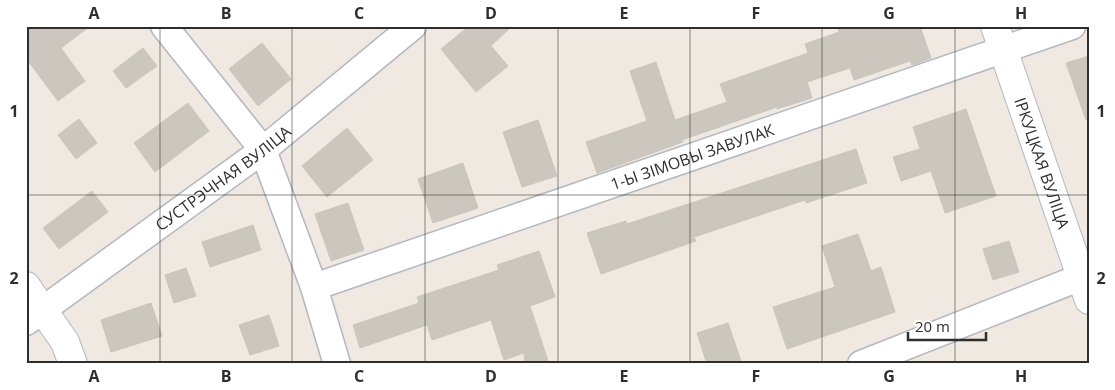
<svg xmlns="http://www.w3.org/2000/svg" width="1115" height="390" viewBox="0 0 1115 390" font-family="'Open Sans',sans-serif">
<rect width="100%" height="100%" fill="#efe9e1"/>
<g fill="#cbc7bf" stroke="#cbc5ba">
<polygon points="26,26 90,26 61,48 85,81 58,101 26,58"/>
<polygon points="469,26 512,26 491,46 508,66 476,92 441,49"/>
<polygon points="837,26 920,26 931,58 912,65 910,61 854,80 850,68 807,82 812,98 777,109 777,107 682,140 683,142 597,173 586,142 647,121 630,71 656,62 675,120 727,102 720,84 808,53 805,44 839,32"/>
<polygon points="262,43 291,79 258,106 229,69"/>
<polygon points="143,48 157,66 126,88 113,71"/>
<polygon points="1089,56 1089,119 1086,120 1066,63"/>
<polygon points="188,103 209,131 155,172 134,143"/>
<polygon points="966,109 996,196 945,213 931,171 901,181 893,157 920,149 913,127"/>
<polygon points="79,119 97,143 76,159 58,135"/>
<polygon points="538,120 557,176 522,187 503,132"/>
<polygon points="347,128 373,160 327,197 302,166"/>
<polygon points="856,149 867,183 806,203 805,200 694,237 696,241 601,274 587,233 626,221 627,224"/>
<polygon points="463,163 478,208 433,223 418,179"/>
<polygon points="92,191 108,212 59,249 43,228"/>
<polygon points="348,203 364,250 331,261 315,214"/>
<polygon points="253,225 261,250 210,267 202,242"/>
<polygon points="858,234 871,271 881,267 895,312 787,349 773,307 835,287 822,246"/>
<polygon points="1009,241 1019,272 993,280 983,249"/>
<polygon points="539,251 555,297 530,306 549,364 525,364 524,353 504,360 491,320 432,340 427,325 360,348 353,325 419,303 417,297 499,270 497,265"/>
<polygon points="186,268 196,296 174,303 165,275"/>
<polygon points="151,303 162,336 111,352 101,320"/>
<polygon points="269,315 279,346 250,355 239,325"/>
<polygon points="728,323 742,364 707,364 697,333"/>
</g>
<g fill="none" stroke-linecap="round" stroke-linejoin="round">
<g stroke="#b4b7c1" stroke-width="29">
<g id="minor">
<polyline points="164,26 263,150 314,287 337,364"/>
<path id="s1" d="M314 287 1072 26"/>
<path id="s2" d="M26 322 263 150 413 26"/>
<polyline points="861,364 1089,274"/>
</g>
</g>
<g stroke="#b4b7c1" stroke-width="30">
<g id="tertiary">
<path id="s3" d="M995 26 1089 300"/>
<polyline points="26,286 65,342 73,364"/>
</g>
</g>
<use href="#minor" stroke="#fff" stroke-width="26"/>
<use href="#tertiary" stroke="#fff" stroke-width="28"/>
</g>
<path fill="none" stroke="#2e2e2e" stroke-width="1" stroke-opacity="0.55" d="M160 26V364M292 26V364M425 26V364M558 26V364M690 26V364M822 26V364M955 26V364M26 195H1089"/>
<g text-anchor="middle" stroke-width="5" stroke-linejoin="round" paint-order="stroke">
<g font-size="16" fill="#2e2e2e" stroke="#fff">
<text dy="6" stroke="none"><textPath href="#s1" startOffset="400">1-Ы ЗІМОВЫ ЗАВУЛАК</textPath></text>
<text dy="6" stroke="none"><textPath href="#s3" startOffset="145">ІРКУЦКАЯ ВУЛІЦА</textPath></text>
<text dy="6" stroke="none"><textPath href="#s2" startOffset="244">СУСТРЭЧНАЯ ВУЛІЦА</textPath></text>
</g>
</g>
<rect width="1115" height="390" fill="none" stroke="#ffffff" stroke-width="55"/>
<path d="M908 332v8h78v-8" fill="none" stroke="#2e2e2e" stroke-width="2.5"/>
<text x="915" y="332" font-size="15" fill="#2e2e2e" stroke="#ffffff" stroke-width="4" paint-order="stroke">20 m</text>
<rect x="28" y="28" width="1060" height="334" fill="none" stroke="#2e2e2e" stroke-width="2"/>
<g font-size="16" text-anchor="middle" font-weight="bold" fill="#2e2e2e">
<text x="94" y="19">A</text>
<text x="226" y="19">B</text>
<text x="359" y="19">C</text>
<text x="491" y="19">D</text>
<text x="624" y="19">E</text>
<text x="756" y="19">F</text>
<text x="889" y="19">G</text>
<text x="1021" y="19">H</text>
<text x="14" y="117">1</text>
<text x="1101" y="117">1</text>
<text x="14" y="284">2</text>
<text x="1101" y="284">2</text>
<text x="94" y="382">A</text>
<text x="226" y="382">B</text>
<text x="359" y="382">C</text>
<text x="491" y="382">D</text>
<text x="624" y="382">E</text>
<text x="756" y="382">F</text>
<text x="889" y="382">G</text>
<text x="1021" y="382">H</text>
</g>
</svg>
